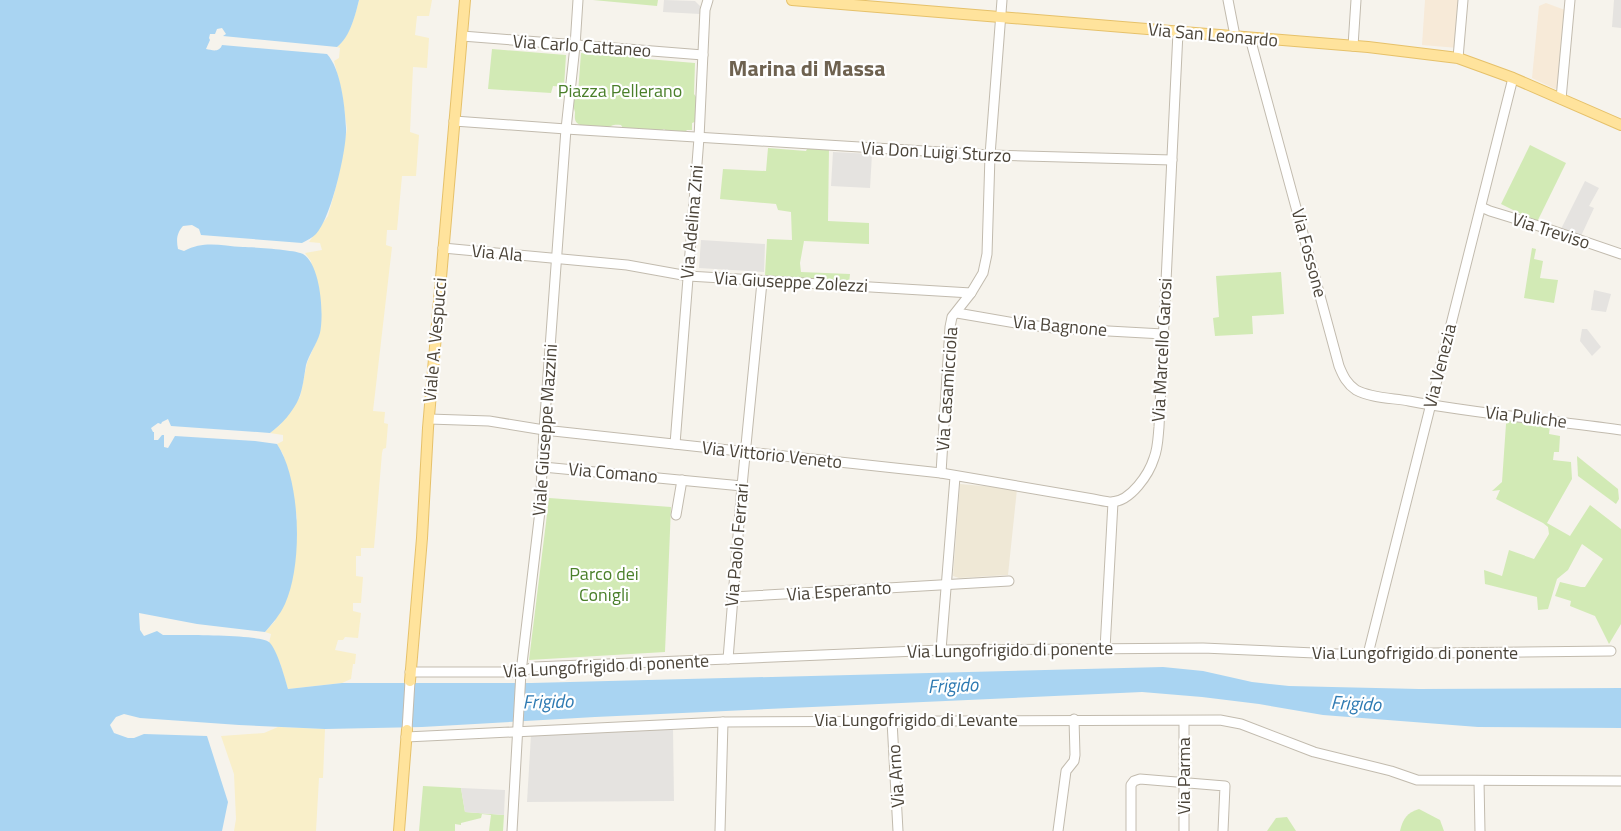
<svg xmlns="http://www.w3.org/2000/svg" width="1621" height="831" viewBox="0 0 1621 831" font-family="'Titillium Web',sans-serif">
<rect width="100%" height="100%" fill="#f6f3ec"/>
<g fill="#f7ead8">
<polygon points="1425,0 1461,0 1458,48 1422,45"/>
<polygon points="1546,3 1565,10 1558,87 1555,89 1532,78 1539,6"/>
</g>
<polygon fill="#efe8d6" points="960,484 1017,489 1008,575 959,578 953,576"/>
<g fill="#d2eab5">
<polygon points="593,0 658,0 657,6"/>
<polygon points="492,49 566,55 564,87 553,86 551,93 488,89"/>
<path d="M604 51 643 55 647 59 695 63 694 94 698 100 697 121 692 123V130H687L684 133 668 132 664 129 659 132 623 128 621 125C612 124 613 126 605 128 599 130 583 128 577 123 574 120 575 115 575 112 573 105 572 98 578 93L581 53 601 55Z"/>
<polygon points="1530,145 1566,163 1537,222 1501,204"/>
<polygon points="808,147 829,148 828,221 869,223 869,244 804,241 800,263 801,272 850,274 849,283 765,275 767,239 792,240 791,212 778,210 776,204 720,199 723,169 766,171 768,148 806,151"/>
<polygon points="1532,248 1536,249 1534,259 1543,261 1540,278 1558,280 1554,303 1524,298"/>
<polygon points="1281,272 1284,314 1252,316 1253,334 1215,336 1213,318 1219,317 1216,276"/>
<polygon points="1509,421 1550,426 1549,434 1560,436 1559,452 1554,452 1553,460 1571,462 1572,479 1547,523 1570,536 1590,505 1621,529 1621,624 1609,644 1595,616 1570,606 1571,601 1555,596 1560,582 1581,587 1585,587 1603,559 1582,544 1568,570 1557,579 1548,609 1538,610 1537,597 1485,584 1484,570 1502,576 1509,550 1534,559 1549,534 1548,527 1543,523 1496,499 1500,490 1492,491 1502,482 1506,424"/>
<polygon points="1577,456 1618,489 1619,499 1616,504 1578,476"/>
<polygon points="549,498 671,507 665,652 529,660"/>
<polygon points="423,786 461,788 465,812 504,815 503,831 489,831 491,815 482,814 481,818 461,823 461,825 455,824 455,831 419,831"/>
<path d="M1419 809 1440 820 1444 831H1400C1403 818 1407 813 1419 809Z"/>
<polygon points="1287,817 1296,831 1267,831 1276,818"/>
</g>
<g fill="#f9efc9">
<path d="M359 0H432L429 16H417L415 35 429 38 427 68 413 67 410 132 419 135 416 176H402L397 230H387L386 245 392 247 373 411 385 412 384 423 388 424 386 448 383 449 382 453 374 548H361V556H356V576L363 577 361 603H353V611L361 613 358 638 345 637 343 640H338L335 650 356 654 355 664H353L351 679 342 683 288 689 280 663 269 643 271 634 265 632 275 621 297 518 291 482 283 454 277 444 283 441V435L270 433 280 425 300 397 307 363 320 333 311 261 305 253 322 250 320 243 309 242 328 216 337 183 347 129 342 93 334 61 339 58 340 48 337 47C350 36 355 16 359 0Z"/>
<polygon points="278,727 325,729 323,778 319,778 316,831 234,831 236,819 234,774 221,736 264,733"/>
</g>
<g fill="#e5e3e0">
<polygon points="664,0 695,1 701,7 700,14 663,12"/>
<polygon points="1614,0 1621,0 1621,28 1612,27"/>
<polygon points="833,152 872,154 870,188 831,186"/>
<polygon points="1585,181 1599,188 1589,206 1594,208 1581,236 1561,229"/>
<polygon points="701,240 765,244 764,272 699,268"/>
<polygon points="1594,290 1611,294 1606,312 1591,310"/>
<polygon points="1582,329 1587,329 1601,347 1592,356 1580,341"/>
<polygon points="673,728 674,801 527,802 531,735"/>
<polygon points="461,788 505,790 504,815 465,812"/>
</g>
<path fill="#a9d4f2" d="M0 0H359C355 16 350 37 337 47L223 36 226 34 222 28 217 29 215 34H210L209 38 210 40 206 49C212 50 219 53 222 45L327 54C341 69 345 107 346 128 347 149 331 219 316 234 312 238 307 240 302 243L201 235 199 229 192 225 183 226C177 233 176 239 178 249L184 251C205 240 221 246 243 247 253 247 297 250 303 254 321 265 324 315 320 333 317 344 309 354 306 365 304 376 303 388 299 398 293 412 282 424 270 433L171 426 168 419 162 422 161 424 158 423 151 428 153 432H154V440H158L162 435H164V447L168 448 175 436 255 441 277 444C301 480 303 565 285 604 280 615 272 624 265 632L197 624 139 613 140 630 144 636 157 631 163 635C180 635 259 634 269 642 277 649 285 678 288 689L342 683H531L1163 667 1203 671 1252 682 1289 686 1419 689 1621 688V728L1478 727 1323 715 1259 704 1202 697 1142 692 595 717 422 727 325 729 239 725 140 718 124 714 116 717 110 725 114 733 128 738H134L144 734 207 736 228 802 222 831H0Z"/>
<g fill="none" stroke-linecap="round" stroke-linejoin="round">
<g stroke="#c2bbae" stroke-width="11">
<g id="minor">
<polyline points="1228,0 1235,36"/>
<polyline points="462,36 703,55"/>
<path d="M1250 38 1339 366C1343 376 1347 384 1356 390 1371 398 1392 398 1409 401 1479 414 1550 420 1621 430"/>
<polyline points="1353,46 1356,0"/>
<polyline points="1458,58 1463,0"/>
<polyline points="1561,99 1570,0"/>
<polyline points="454,121 566,129 990,155 1172,160"/>
<polyline points="1481,207 1490,211 1542,227 1621,254"/>
<polyline points="443,248 627,265 688,276 971,293"/>
<polyline points="957,313 1021,324 1054,328 1163,334"/>
<path d="M429 419 489 421 544 430 941 473 1093 499C1099 500 1106 502 1112 502 1131 501 1149 474 1154 458 1158 448 1158 437 1159 427L1178 32"/>
<polyline points="675,444 699,138 705,10 708,0"/>
<polyline points="543,467 742,486"/>
<polyline points="941,473 950,327 952,317 971,293 983,273 987,254 990,155 1002,0"/>
<polyline points="676,515 682,480"/>
<polyline points="733,597 1009,581"/>
<polyline points="1105,649 1113,502"/>
<polyline points="941,650 955,477"/>
<polyline points="1368,654 1513,78"/>
<polyline points="728,659 742,486 762,282"/>
<polyline points="410,672 521,672 534,667 941,650 1203,648 1337,654 1611,651"/>
<polyline points="892,721 898,831"/>
<polyline points="407,730 410,681"/>
<polyline points="406,737 723,722 1220,720 1241,724 1314,752 1391,771 1417,780 1621,781"/>
<polyline points="1479,781 1480,831"/>
<polyline points="512,831 521,672 540,511 544,430 566,129 575,46 578,0"/>
<polyline points="720,831 723,722"/>
<polyline points="1058,831 1066,771 1074,761 1075,755 1074,719"/>
<polyline points="1131,831 1131,785 1134,781 1140,779 1225,786 1223,831"/>
<polyline points="1184,831 1184,721"/>
</g>
</g>
<g stroke="#e6c16a" stroke-width="12">
<g id="major">
<polyline points="792,0 1368,47 1458,58 1513,78 1621,125"/>
<polyline points="410,681 422,538 428,428 465,0"/>
<polyline points="399,831 407,730"/>
</g>
</g>
<use href="#minor" stroke="#fff" stroke-width="9"/>
<use href="#major" stroke="#ffe39c" stroke-width="10"/>
</g>
<g text-anchor="middle" stroke-width="4.5" stroke-linejoin="round" paint-order="stroke">
<g font-size="18" fill="#4b4439" stroke="#fff">
<text transform="translate(1213 35) rotate(5)" y="6">Via San Leonardo</text>
<text transform="translate(582 46) rotate(4)" y="6">Via Carlo Cattaneo</text>
<text transform="translate(936 152) rotate(3)" y="6">Via Don Luigi Sturzo</text>
<text transform="translate(692 222) rotate(-85)" y="6">Via Adelina Zini</text>
<text transform="translate(1551 231) rotate(18)" y="6">Via Treviso</text>
<text transform="translate(497 253) rotate(5)" y="6">Via Ala</text>
<text transform="translate(1309 253) rotate(75)" y="6">Via Fossone</text>
<text transform="translate(791 282) rotate(3)" y="6">Via Giuseppe Zolezzi</text>
<text transform="translate(1060 326) rotate(5)" y="6">Via Bagnone</text>
<text transform="translate(435 340) rotate(-85)" y="6">Viale A. Vespucci</text>
<text transform="translate(1162 350) rotate(-87)" y="6">Via Marcello Garosi</text>
<text transform="translate(1440 366) rotate(-76)" y="6">Via Venezia</text>
<text transform="translate(947 389) rotate(-86)" y="6">Via Casamicciola</text>
<text transform="translate(1526 417) rotate(7)" y="6">Via Puliche</text>
<text transform="translate(545 430) rotate(-86)" y="6">Viale Giuseppe Mazzini</text>
<text transform="translate(772 455) rotate(6)" y="6">Via Vittorio Veneto</text>
<text transform="translate(613 473) rotate(5)" y="6">Via Comano</text>
<text transform="translate(737 545) rotate(-85)" y="6">Via Paolo Ferrari</text>
<text transform="translate(839 591) rotate(-4)" y="6">Via Esperanto</text>
<text transform="translate(1010 650) rotate(-1)" y="6">Via Lungofrigido di ponente</text>
<text x="1415" y="659">Via Lungofrigido di ponente</text>
<text transform="translate(606 666) rotate(-3)" y="6">Via Lungofrigido di ponente</text>
<text x="916" y="726">Via Lungofrigido di Levante</text>
<text transform="translate(896 776) rotate(-94)" y="6">Via Arno</text>
<text transform="translate(1184 776) rotate(-90)" y="6">Via Parma</text>
</g>
<g font-size="18" fill="#4a7f2a" stroke="#fff">
<text x="620" y="97">Piazza Pellerano</text>
<text x="604" y="580">Parco dei<tspan x="604" dy="21">Conigli</tspan></text>
</g>
<g font-size="19" font-style="italic" fill="#2e7ab2" stroke="#fff">
<text transform="translate(953 685) rotate(-2)" y="7">Frigido</text>
<text transform="translate(548 701) rotate(-1)" y="7">Frigido</text>
<text transform="translate(1356 703) rotate(3)" y="7">Frigido</text>
</g>
<g font-size="22" font-weight="bold" fill="#6e6250" stroke="#fff">
<text x="807" y="76">Marina di Massa</text>
</g>
</g>
</svg>
